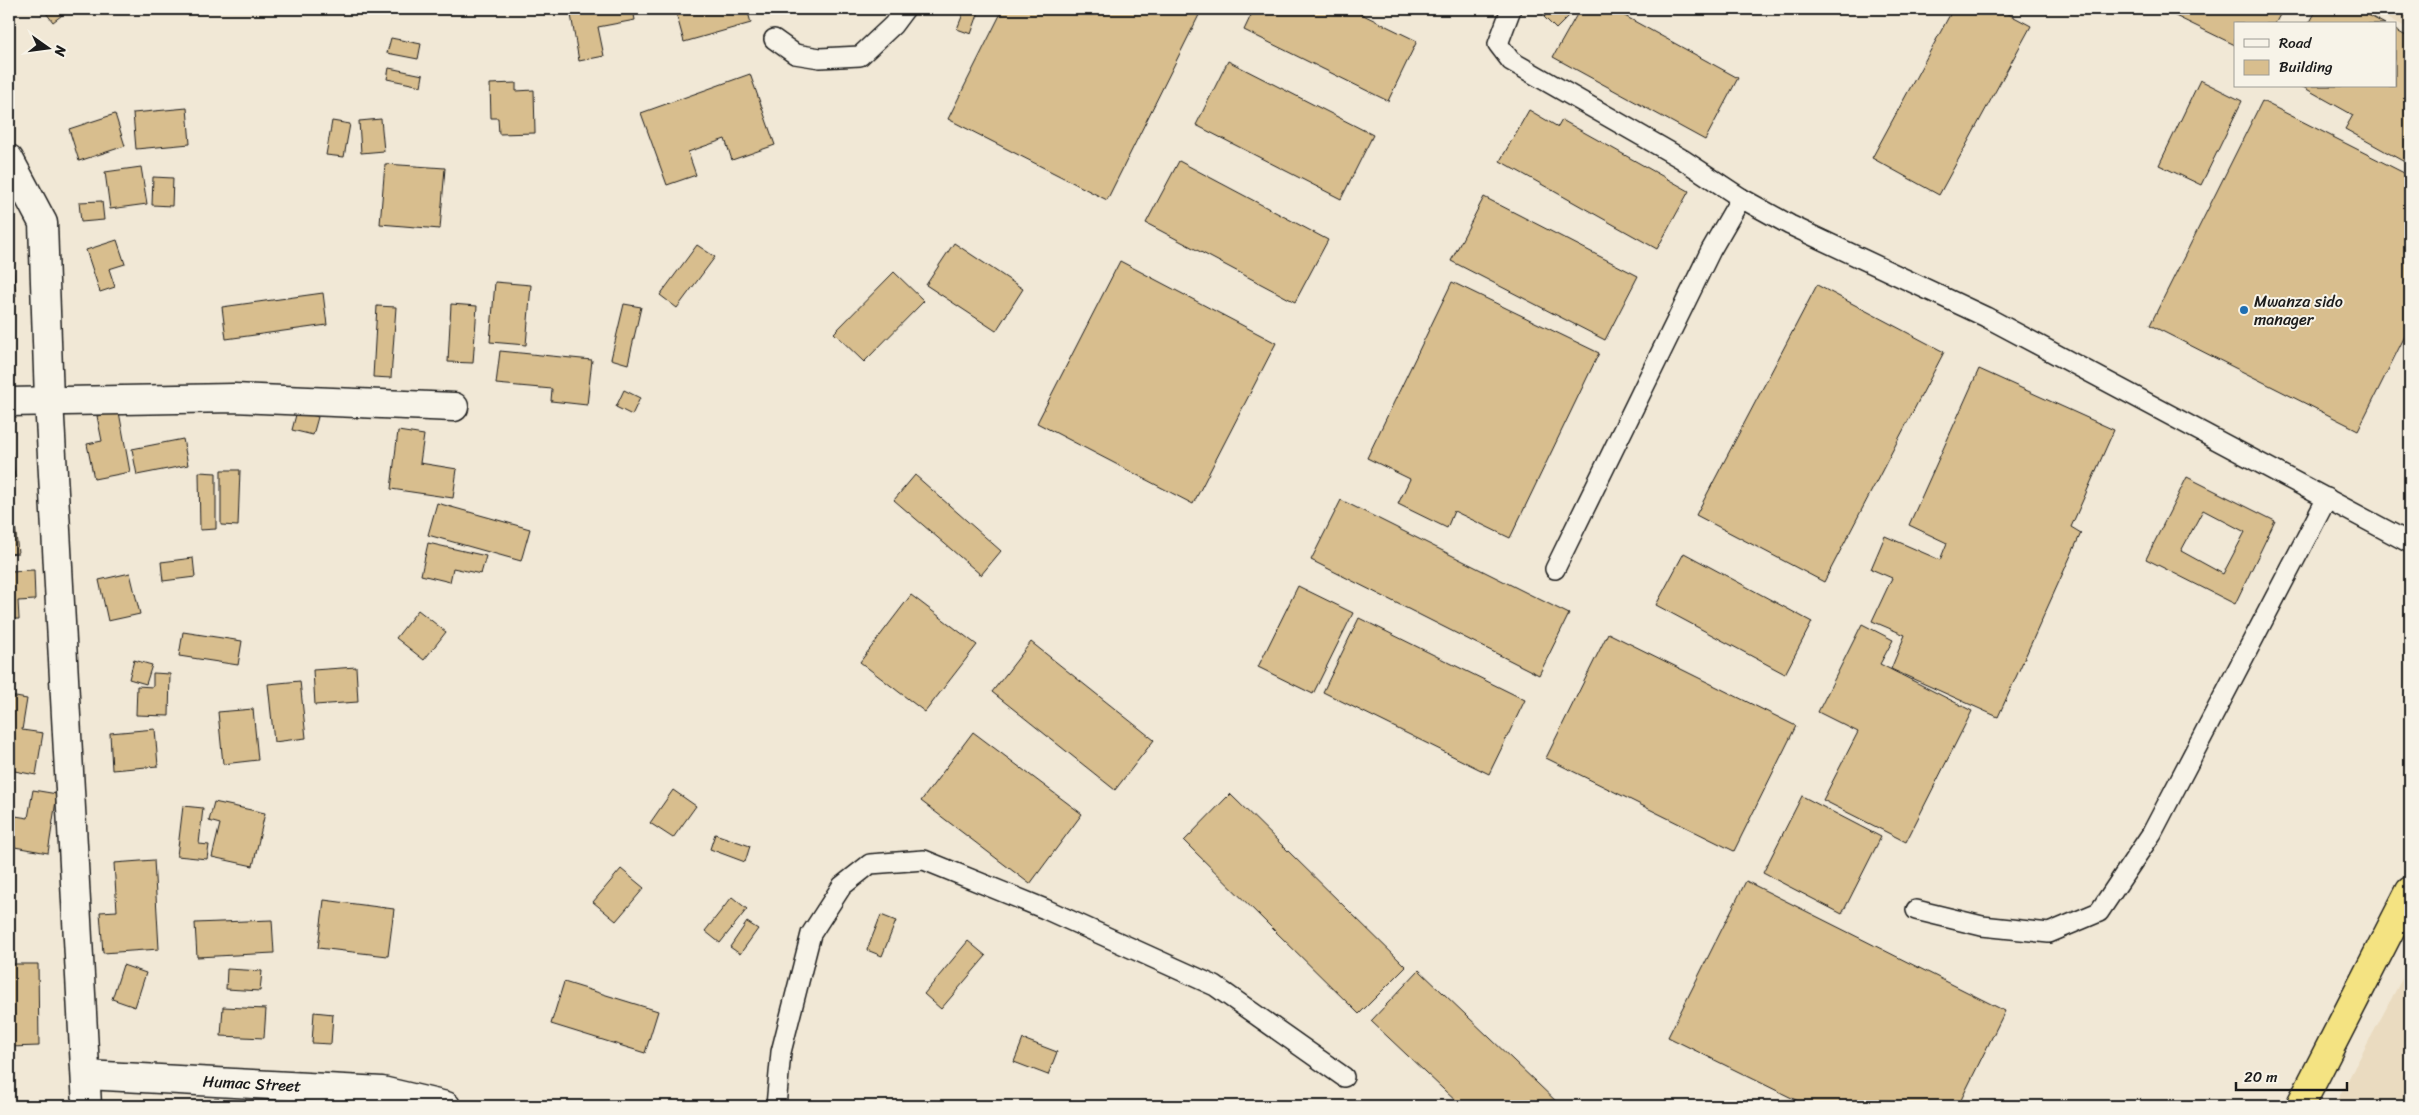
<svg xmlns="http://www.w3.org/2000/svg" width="2419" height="1115" viewBox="0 0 2419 1115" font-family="Sriracha,sans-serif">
<rect width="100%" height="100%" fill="#f1e8d6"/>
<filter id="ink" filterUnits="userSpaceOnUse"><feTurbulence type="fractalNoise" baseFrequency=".02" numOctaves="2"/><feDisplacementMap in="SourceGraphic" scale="10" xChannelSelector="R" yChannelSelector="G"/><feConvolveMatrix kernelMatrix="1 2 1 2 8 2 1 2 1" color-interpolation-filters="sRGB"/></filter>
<g filter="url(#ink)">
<g fill="#eadbc0">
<polygon points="2369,9 2410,9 2410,29"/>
<polygon points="2410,964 2410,1106 2334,1106"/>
</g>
<g fill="#d8be8e" stroke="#1c1c1c" fill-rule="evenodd">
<polygon points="43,9 70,9 53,22"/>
<polygon points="570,9 633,9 635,20 598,27 604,56 579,61"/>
<polygon points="675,9 747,9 751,23 684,42"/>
<polygon points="965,9 980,9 971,34 957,29"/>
<polygon points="1003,9 1202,9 1107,200 948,119"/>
<polygon points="1254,9 1351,9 1417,41 1388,101 1244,30"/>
<polygon points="1552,9 1576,9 1556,29 1544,17"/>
<polygon points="1580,9 1612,9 1738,78 1705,140 1553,57"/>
<polygon points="1953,9 1999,9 2031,26 1939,195 1872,158"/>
<polygon points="2161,9 2283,9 2275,24 2235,24 2235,45"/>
<polygon points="2317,9 2357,9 2385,24 2309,24"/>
<polygon points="2395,30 2410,38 2410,165 2345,129 2353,115 2301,86 2395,86"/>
<polygon points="391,38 421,44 418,59 387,53"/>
<polygon points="1228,61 1373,135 1341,199 1196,125"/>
<polygon points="389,68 423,75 421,86 387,79"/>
<polygon points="750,74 775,145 732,160 725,139 688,152 696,175 667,185 641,113"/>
<polygon points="2200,80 2242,101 2201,185 2159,165"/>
<polygon points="516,83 516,91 534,90 535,133 499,134 498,118 491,118 490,84"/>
<polygon points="2262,101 2410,176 2410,326 2358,430 2150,325"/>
<polygon points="187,108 190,144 136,149 133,113"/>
<polygon points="1529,110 1558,127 1562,120 1689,191 1657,249 1500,161"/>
<polygon points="115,114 125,146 79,161 69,129"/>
<polygon points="381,119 384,151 361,153 359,121"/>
<polygon points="332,121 350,124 344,157 326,155"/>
<polygon points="1179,161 1328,240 1295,302 1146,223"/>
<polygon points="385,164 445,168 440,229 380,224"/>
<polygon points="141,167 147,204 110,209 105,172"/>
<polygon points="153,177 173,178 172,206 152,205"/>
<polygon points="1484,197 1638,276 1605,340 1451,261"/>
<polygon points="102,201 104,220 81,222 79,202"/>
<polygon points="9,223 16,296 9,296"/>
<polygon points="117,240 125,264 109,269 115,287 100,292 86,250"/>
<polygon points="954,243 1023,289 996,331 926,285"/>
<polygon points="697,245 715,257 677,308 660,295"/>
<polygon points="1120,261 1276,343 1193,504 1037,423"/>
<polygon points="894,272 924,301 864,362 834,333"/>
<polygon points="495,282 531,285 526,345 490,342"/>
<polygon points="1452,282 1599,353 1510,538 1454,511 1447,528 1398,504 1410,479 1367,458"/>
<polygon points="1817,285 1944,352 1824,582 1696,515"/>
<polygon points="323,293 327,325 226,339 222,307"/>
<polygon points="451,304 477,306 473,363 448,362"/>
<polygon points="624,304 641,307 628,364 611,359"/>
<polygon points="377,306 396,307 391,378 373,377"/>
<polygon points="500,351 592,360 587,405 551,401 552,389 496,384"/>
<polygon points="1979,369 2114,430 2071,527 2081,533 1998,717 1891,669 1905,635 1872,621 1892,578 1871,569 1885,536 1940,560 1947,543 1909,525"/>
<polygon points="624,390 640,398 632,415 616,407"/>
<polygon points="297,411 318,417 313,435 292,430"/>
<polygon points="119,412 130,472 94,479 87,444 102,441 97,416"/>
<polygon points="398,431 424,435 420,463 457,469 453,498 391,489"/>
<polygon points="9,432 15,478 9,479"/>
<polygon points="183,439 188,465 137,475 132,449"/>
<polygon points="221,470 240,470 238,526 221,525"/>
<polygon points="199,472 216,473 216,529 200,530"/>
<polygon points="915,475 1001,551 981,575 894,500"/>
<path d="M2187 477 2275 521 2235 604 2146 559ZM2203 510 2245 532 2223 574 2181 551Z"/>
<polygon points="1341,500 1569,614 1539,675 1311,560"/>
<polygon points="437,503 530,529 521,561 428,535"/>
<polygon points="14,515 18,553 9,554 9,516"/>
<polygon points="428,543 486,556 481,574 453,568 450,582 421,575"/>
<polygon points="1684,553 1812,622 1785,674 1656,605"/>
<polygon points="193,558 195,577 163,581 161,562"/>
<polygon points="34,570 35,600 18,601 19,619 9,619 9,571"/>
<polygon points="130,573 140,614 108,621 99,580"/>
<polygon points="1298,586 1353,613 1313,694 1258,667"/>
<polygon points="911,595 977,645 925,712 860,662"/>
<polygon points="418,610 446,632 424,660 396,638"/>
<polygon points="1359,618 1525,700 1489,774 1323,692"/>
<polygon points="1862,624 1893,640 1880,664 1972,711 1906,842 1823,800 1858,732 1818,712"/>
<polygon points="183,632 242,641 238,665 179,656"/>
<polygon points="1608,633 1796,726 1734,851 1546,758"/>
<polygon points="1031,642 1154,740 1115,790 992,692"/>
<polygon points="134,660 152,665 146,684 129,679"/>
<polygon points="356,667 358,702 315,705 313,670"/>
<polygon points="153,673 170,674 169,716 136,715 137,686 153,687"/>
<polygon points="300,681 306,738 274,742 268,684"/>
<polygon points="10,696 27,699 22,730 43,733 36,775 9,770"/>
<polygon points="253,709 258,760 223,764 218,712"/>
<polygon points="155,729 158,766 112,770 110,733"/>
<polygon points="973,732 1082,814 1030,884 921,801"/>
<polygon points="33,790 57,794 48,853 9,846 9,815 28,818"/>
<polygon points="673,790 696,806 673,838 650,823"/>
<polygon points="1230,794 1406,967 1359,1014 1184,841"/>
<polygon points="1802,796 1881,837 1842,914 1763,873"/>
<polygon points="214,802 265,813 253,866 212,857 220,824 209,821"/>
<polygon points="183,806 203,808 199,844 209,845 207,859 177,856"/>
<polygon points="715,834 750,846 745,862 710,849"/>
<polygon points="154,860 159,949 103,953 100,912 117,911 114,863"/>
<polygon points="621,869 644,888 616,921 593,902"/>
<polygon points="1746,881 2005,1011 1958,1106 1808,1106 1668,1037"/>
<polygon points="732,897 747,909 720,943 705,931"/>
<polygon points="324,900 394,909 388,956 318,948"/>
<polygon points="881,915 896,921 882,956 867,950"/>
<polygon points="272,920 274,953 197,957 195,923"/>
<polygon points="747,922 758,929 740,954 730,947"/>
<polygon points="968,941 986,956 941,1009 924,994"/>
<polygon points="9,964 38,964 39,1046 10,1047"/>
<polygon points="123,965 146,973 135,1007 112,999"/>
<polygon points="227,969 262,971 260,991 226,989"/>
<polygon points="1419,970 1561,1106 1461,1106 1371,1021"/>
<polygon points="564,982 658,1011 645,1053 551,1024"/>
<polygon points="223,1007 266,1009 264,1038 221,1036"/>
<polygon points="314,1012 333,1014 331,1044 312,1043"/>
<polygon points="1023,1039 1057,1052 1048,1075 1014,1062"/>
</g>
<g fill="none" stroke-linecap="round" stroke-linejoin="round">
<g stroke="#1c1c1c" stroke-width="22">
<g id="lane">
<polyline points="1511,9 1498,44 1511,61 1682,159 1741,198"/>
<polyline points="774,39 795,54 820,58 860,56 893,25 905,9"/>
<polyline points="1555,569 1711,250 1741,198 1790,225 1986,317 2410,543"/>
<polyline points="1916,910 1982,926 2049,933 2099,912 2152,833 2327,498"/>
<polyline points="776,1106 781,1052 811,934 842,886 870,864 924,860 1045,909 1215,986 1344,1077"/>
</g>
</g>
<g stroke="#1c1c1c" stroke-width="31">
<g id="street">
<polyline points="9,159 43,223 49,400 87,1106"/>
<polyline points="9,402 234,398 454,407"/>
<polyline points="86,1075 382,1091 446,1106"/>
</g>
</g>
<g stroke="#1c1c1c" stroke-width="31">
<polyline id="highway" points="2300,1106 2410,891"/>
</g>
<use href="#lane" stroke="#f7f3e8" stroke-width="19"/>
<use href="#street" stroke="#f7f3e8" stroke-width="28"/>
<use href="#highway" stroke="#f4e382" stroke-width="28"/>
</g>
</g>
<circle fill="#1f6fb2" stroke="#f7f3e8" stroke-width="2" cx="2244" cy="310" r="5"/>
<g text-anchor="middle" stroke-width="4" stroke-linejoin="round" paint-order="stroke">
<g font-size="16" fill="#1c1c1c" stroke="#f7f3e8" text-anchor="start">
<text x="2254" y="307">Mwanza sido<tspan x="2254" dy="18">manager</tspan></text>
</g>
<g font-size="16" fill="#1c1c1c" stroke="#f7f3e8">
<text transform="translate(252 1083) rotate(3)" y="6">Humac Street</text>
</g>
</g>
<rect width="2419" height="1115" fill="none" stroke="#f7f3e8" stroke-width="30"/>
<rect x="15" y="15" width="2389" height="1085" fill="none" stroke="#1c1c1c" stroke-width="2" filter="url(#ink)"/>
<rect x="2234" y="22" width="162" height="65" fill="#f7f3e8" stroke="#9f9d96"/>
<rect x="2244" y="39" width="25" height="8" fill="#f7f3e8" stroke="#9f9d96"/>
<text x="2279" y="48" font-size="15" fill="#1c1c1c">Road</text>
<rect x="2244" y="60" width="25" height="15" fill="#d8be8e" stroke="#9f9d96"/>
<text x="2279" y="72" font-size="15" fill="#1c1c1c">Building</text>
<g transform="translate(48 48) rotate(104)" stroke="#f7f3e8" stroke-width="4" paint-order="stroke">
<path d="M0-4L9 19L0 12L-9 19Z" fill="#1c1c1c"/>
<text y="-8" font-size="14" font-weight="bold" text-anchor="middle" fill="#1c1c1c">N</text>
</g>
<path d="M2236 1082v8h111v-8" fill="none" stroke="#1c1c1c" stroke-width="2.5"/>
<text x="2244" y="1082" font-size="15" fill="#1c1c1c" stroke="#f7f3e8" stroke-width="4" paint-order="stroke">20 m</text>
</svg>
